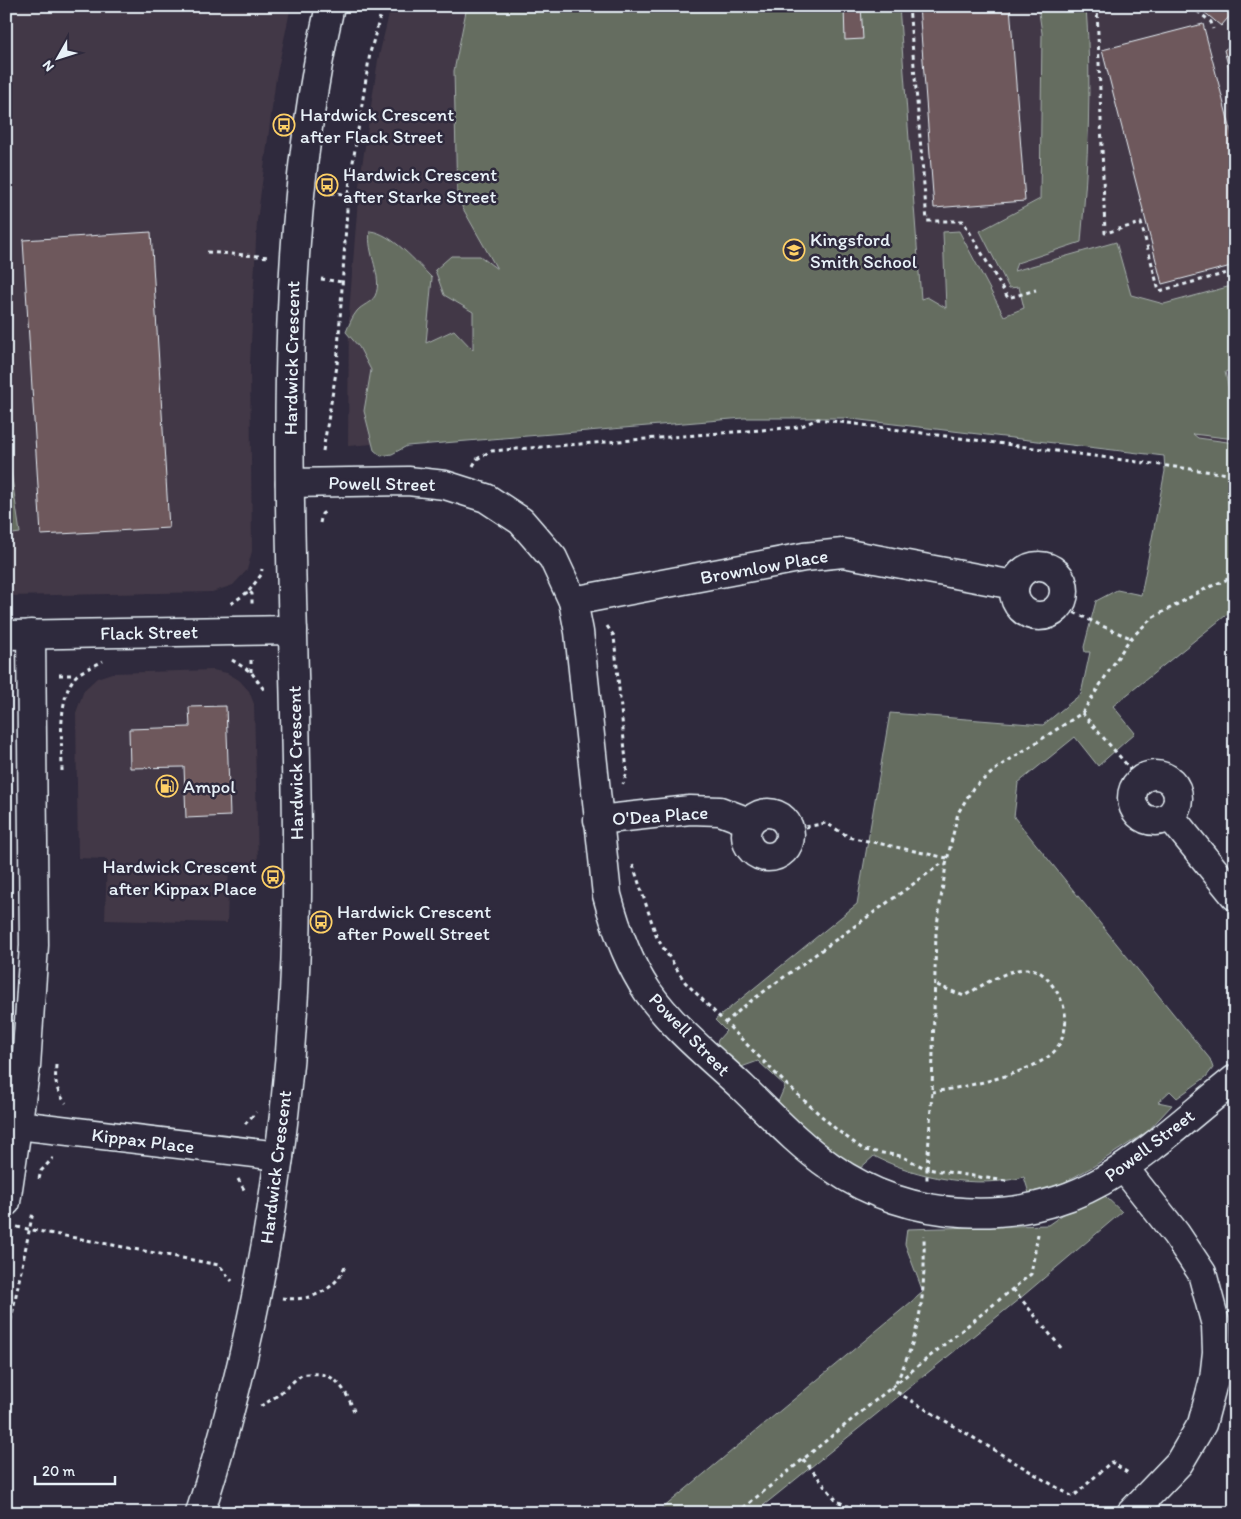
<svg xmlns="http://www.w3.org/2000/svg" width="1241" height="1519" viewBox="0 0 1241 1519" font-family="Itim,sans-serif">
<rect width="100%" height="100%" fill="#2f2a3d"/>
<filter id="ink" filterUnits="userSpaceOnUse"><feTurbulence type="fractalNoise" baseFrequency=".02" numOctaves="2"/><feDisplacementMap in="SourceGraphic" scale="10" xChannelSelector="R" yChannelSelector="G"/><feConvolveMatrix kernelMatrix="1 2 1 2 8 2 1 2 1" color-interpolation-filters="sRGB"/></filter>
<g filter="url(#ink)">
<g fill="#423846">
<polygon points="6,6 291,6 276,78 257,221 250,364 252,551 247,570 233,585 212,592 6,596"/>
<polygon points="391,6 1235,6 1235,457 835,406 348,446 349,313 359,186 378,60"/>
<polygon points="213,670 227,673 239,680 249,691 254,704 258,863 229,862 227,923 105,920 107,859 78,858 76,713 84,690 97,678 112,673"/>
</g>
<g fill="#656d61" stroke="#a6afac">
<path d="M467 6H899L921 299 927 297 946 308 943 232 959 231 1004 316 1024 308 1019 287 1009 288 980 231 1040 199 1042 33 1038 6H1086C1092 85 1088 163 1081 242L1017 263 1014 271 1116 242 1131 295 1164 304 1235 285V368L1225 372 1235 415V439L1193 434 1198 438 1235 443V608L1113 706 1135 733 1098 766 1075 737 1018 783 1014 817 1210 1059 1213 1068 1206 1077 1177 1098 1170 1091 1158 1102 1172 1105 1148 1131 1094 1166 1063 1183 1029 1193 1024 1177C977 1189 917 1178 874 1156L858 1170 775 1109 785 1086 758 1061 736 1069 715 1051 718 1040 726 1031 715 1020 857 904 890 713 1043 725 1081 694 1090 652H1085L1084 647 1096 601 1117 590 1141 595 1165 471 1164 456 843 418H744L407 446 392 454 381 456 374 450 364 411 371 370 359 347 346 332C349 325 352 317 357 311 362 305 371 303 375 296 384 277 366 253 370 231 392 233 417 263 432 278L426 343 454 330 473 350V312L444 295 435 270 451 256H480L497 269 457 198 454 71Z"/>
<polygon points="6,438 20,533 6,535"/>
<polygon points="1105,1196 1122,1212 1024,1295 754,1513 657,1513 923,1292 905,1244 907,1229 1048,1225 1072,1208"/>
</g>
<g fill="#6e585c" stroke="#e8f1f8">
<polygon points="844,6 861,6 863,39 845,40"/>
<polygon points="919,6 1010,6 1025,201 934,208"/>
<polygon points="1197,6 1235,6 1235,10 1221,26"/>
<polygon points="1203,24 1235,146 1235,265 1162,284 1102,50"/>
<polygon points="1235,42 1235,82 1233,83 1224,50"/>
<polygon points="151,232 169,528 41,535 23,240"/>
<polygon points="226,706 230,816 186,818 184,767 130,768 129,729 190,727 189,707"/>
</g>
<g fill="none" stroke-linecap="round" stroke-linejoin="round">
<g stroke="#e8f1f8" stroke-width="31">
<g id="minor">
<path d="M290 483 408 481 445 485 486 498 521 521 553 558 573 601 579 632 607 895C616 929 628 963 648 992 674 1029 711 1058 743 1088 771 1115 799 1145 831 1167 909 1222 1019 1228 1102 1181 1150 1153 1192 1113 1235 1079"/>
<circle cx="1039" cy="591" r="25"/>
<polyline points="573,601 804,557 843,553 1014,585"/>
<polyline points="6,635 293,630"/>
<circle cx="1155" cy="798" r="23"/>
<circle cx="768" cy="835" r="22"/>
<polyline points="1170,816 1235,896"/>
<polyline points="598,820 690,810 720,811 749,822"/>
<polyline points="6,1127 18,1125 279,1156"/>
<polyline points="1124,1168 1176,1234 1202,1273 1216,1325 1217,1352 1214,1379 1202,1424 1179,1463 1131,1513"/>
<polyline points="6,1202 26,1066 34,945 31,634"/>
<path d="M200 1513C264 1315 295 1104 297 896 300 599 263 299 330 6"/>
</g>
</g>
<g stroke="#e8f1f8" stroke-width="3" stroke-dasharray="4 4" stroke-linecap="butt">
<polyline points="909,6 927,221 963,221 1008,298 1036,290"/>
<polyline points="1097,6 1105,233 1141,223 1159,291 1235,271"/>
<polyline points="1191,6 1211,22 1213,29"/>
<polyline points="348,194 370,53 383,6"/>
<polyline points="207,252 270,257"/>
<polyline points="321,279 342,282"/>
<polyline points="323,451 337,366 348,194 327,193"/>
<polyline points="473,466 477,459 491,451 799,427 818,419 1235,475"/>
<polyline points="320,523 322,514 326,511"/>
<polyline points="249,591 261,575 262,569"/>
<polyline points="231,604 249,591 252,594 252,605"/>
<path d="M1060 605C1083 617 1107 629 1131 638"/>
<polyline points="607,626 614,636 627,772 623,784"/>
<polyline points="232,660 251,672 265,691"/>
<polyline points="251,672 251,656"/>
<polyline points="59,675 72,675 75,677"/>
<polyline points="1082,713 1140,780"/>
<path d="M62 771C62 746 57 696 76 676 82 670 95 666 103 661"/>
<polyline points="790,830 826,823 849,837 947,858"/>
<polyline points="633,865 657,938 685,982 786,1084 837,1130 864,1150 901,1156 927,1169 927,1181"/>
<polyline points="725,1023 748,1003 941,864 946,865"/>
<path d="M56 1065C55 1081 55 1090 66 1103"/>
<path d="M932 1092C961 1088 1040 1073 1057 1048 1071 1026 1067 1004 1052 985 1048 979 1041 972 1035 970 1014 964 981 986 964 996L934 984"/>
<polyline points="245,1124 256,1112"/>
<polyline points="39,1179 41,1171 53,1158"/>
<polyline points="238,1179 246,1193"/>
<polyline points="1006,1181 927,1169 932,1092 936,932 946,865 958,813 973,788 1000,766 1082,713 1129,640 1152,618 1207,588 1235,576"/>
<polyline points="17,1227 219,1265 232,1281"/>
<polyline points="1013,1289 1062,1349"/>
<path d="M282 1298C308 1302 335 1292 345 1266"/>
<polyline points="6,1344 33,1212"/>
<path d="M896 1383C922 1329 925 1294 924 1235"/>
<polyline points="890,1388 1073,1497 1111,1462 1130,1474"/>
<path d="M260 1406C276 1399 286 1387 300 1376 303 1374 307 1374 311 1374 336 1371 346 1391 354 1411"/>
<polyline points="803,1459 837,1501 849,1507"/>
<polyline points="737,1513 1031,1274 1038,1234"/>
</g>
<use href="#minor" stroke="#2f2a3d" stroke-width="28"/>
</g>
</g>
<defs>
<g id="bus-ring" transform="scale(1.125)"><circle r="9.5" fill="#2f2a3d" stroke="#ffd166" stroke-width="1.5"/><path d="M-5-6H5V4H4V6H2V4H-2V6H-4V4H-5ZM-3.5-4V0h7V-4ZM-3.5 1.2v1.5H-2V1.2ZM2 1.2v1.5H3.5V1.2Z" fill="#ffd166"/></g>
<g id="school-ring" transform="scale(1.125)"><circle r="9.5" fill="#2f2a3d" stroke="#ffd166" stroke-width="1.5"/><path d="M0-5L7-2L0 1L-7-2ZM-4 1L0 2.5L4 1V4Q0 6-4 4Z" fill="#ffd166"/></g>
<g id="fuel-ring" transform="scale(1.125)"><circle r="9.5" fill="#2f2a3d" stroke="#ffd166" stroke-width="1.5"/><path d="M-5.5-6h7V0h2V4h1.3V-2.5L3-4.5l.8-.8L6-3V5H2.5V1h-1V6h-7ZM-4.2-4.7v3.2H.2V-4.7Z" fill="#ffd166"/></g>
</defs>
<g fill-rule="evenodd">
<use href="#bus-ring" x="284" y="125"/>
<use href="#bus-ring" x="327" y="185"/>
<use href="#school-ring" x="794" y="250"/>
<use href="#fuel-ring" x="167" y="786"/>
<use href="#bus-ring" x="273" y="877"/>
<use href="#bus-ring" x="321" y="922"/>
</g>
<g text-anchor="middle" stroke-width="5" stroke-linejoin="round" paint-order="stroke">
<g font-size="19" fill="#e8f1f8" stroke="#2f2a3d" text-anchor="start">
<text x="300" y="121">Hardwick Crescent<tspan x="300" dy="22">after Flack Street</tspan></text>
<text x="343" y="181">Hardwick Crescent<tspan x="343" dy="22">after Starke Street</tspan></text>
<text x="810" y="246">Kingsford<tspan x="810" dy="22">Smith School</tspan></text>
<text x="183" y="793">Ampol</text>
<text x="257" y="873" text-anchor="end">Hardwick Crescent<tspan x="257" dy="22">after Kippax Place</tspan></text>
<text x="337" y="918">Hardwick Crescent<tspan x="337" dy="22">after Powell Street</tspan></text>
</g>
<g font-size="19" fill="#e8f1f8" stroke="#2f2a3d">
<text transform="translate(291 358) rotate(-89)" y="7">Hardwick Crescent</text>
<text transform="translate(382 483) rotate(1)" y="7">Powell Street</text>
<text transform="translate(764 566) rotate(-10)" y="7">Brownlow Place</text>
<text transform="translate(149 632) rotate(-1)" y="7">Flack Street</text>
<text transform="translate(295 763) rotate(-91)" y="7">Hardwick Crescent</text>
<text transform="translate(660 815) rotate(-4)" y="7">O'Dea Place</text>
<text transform="translate(690 1034) rotate(46)" y="7">Powell Street</text>
<text transform="translate(143 1140) rotate(7)" y="7">Kippax Place</text>
<text transform="translate(1149 1145) rotate(-37)" y="7">Powell Street</text>
<text transform="translate(275 1167) rotate(-83)" y="7">Hardwick Crescent</text>
</g>
</g>
<rect width="1241" height="1519" fill="none" stroke="#2f2a3d" stroke-width="25"/>
<rect x="12" y="12" width="1216" height="1494" fill="none" stroke="#e8f1f8" stroke-width="2" filter="url(#ink)"/>
<g transform="translate(58 58) rotate(231)" stroke="#2f2a3d" stroke-width="4" paint-order="stroke">
<path d="M0-4L9 19L0 12L-9 19Z" fill="#e8f1f8"/>
<text y="-8" font-size="14" font-weight="bold" text-anchor="middle" fill="#e8f1f8">N</text>
</g>
<path d="M35 1476v8h80v-8" fill="none" stroke="#e8f1f8" stroke-width="2.5"/>
<text x="42" y="1476" font-size="15" fill="#e8f1f8" stroke="#2f2a3d" stroke-width="4" paint-order="stroke">20 m</text>
</svg>
